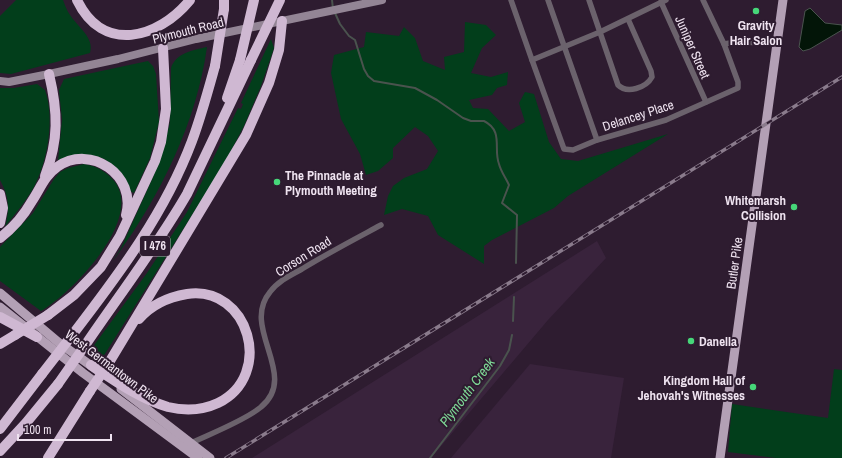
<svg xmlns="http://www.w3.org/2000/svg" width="842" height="458" viewBox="0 0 842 458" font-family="'Archivo Narrow',sans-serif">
<rect width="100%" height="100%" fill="#2e1c30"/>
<g fill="#39233c">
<polygon points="597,241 606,258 548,320 431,458 252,458"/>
<polygon points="530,364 624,378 611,458 451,458"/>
</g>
<g fill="#023e1b">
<path d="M16 0H63C65 5 67 11 70 15 77 26 95 38 90 53L11 74 0 73V16Z"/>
<polygon points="465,22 486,25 496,35 482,48 471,73 491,77 508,72 507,85 497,88 492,95 469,100 473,108 488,109 509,131 525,122 519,103 525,92 534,94 549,142 561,159 578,161 668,134 568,196 554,208 492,240 484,246 484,264 438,235 428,216 402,209 384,215 388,196 393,186 404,178 427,169 438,151 428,136 415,127 393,148 393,158 378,171 366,175 360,154 341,119 331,73 334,55 364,47 366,32 399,36 404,27 415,38 423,61 445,70 444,57 464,52"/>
<polygon points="271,39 274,48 261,86 244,126 224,164 103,357 92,348 147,273 187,212 238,108 241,109 243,104 241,103"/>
<path d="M207 47C196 125 159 198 113 261L121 248 153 177 163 149 170 122 171 68C176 53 193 50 207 47Z"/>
<path d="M148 61 153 66 156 74 159 122 150 158 134 193 130 191C114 156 95 148 58 161L62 120 59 90 64 79Z"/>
<path d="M37 84 45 90C55 118 48 160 34 187 26 201 15 214 5 227 10 209 9 196 0 180V88H14Z"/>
<path d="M84 164C97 166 107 172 115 182 143 220 72 293 41 311L0 281V247L33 213 54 179 60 172 68 168Z"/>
<polygon points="834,369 842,370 842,458 776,458 728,452 732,404 828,418"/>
</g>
<polygon fill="#031508" stroke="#4a534e" points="810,8 825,23 842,25 842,30 810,49 803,51 799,47 805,11"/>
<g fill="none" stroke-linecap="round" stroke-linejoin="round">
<g stroke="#4a534e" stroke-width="2">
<polyline points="332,0 333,9"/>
<path d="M335 13 340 24 349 36 355 40 364 69 368 76 374 81 415 88 437 100 463 118 471 121H484C504 131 493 149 499 164 501 172 506 178 509 185L502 203 517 215 516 263"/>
<polyline points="513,321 514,297"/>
<polyline points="430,458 500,366 509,350 512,335"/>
</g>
<g stroke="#6b626c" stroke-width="5.5">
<polyline points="511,0 532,60"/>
<polyline points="548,0 597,140"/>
<path d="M589 0 618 85C627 94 646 88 652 77L651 71 628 19"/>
<polyline points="666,0 600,32 532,60 564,149 573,150 597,140 666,120 738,88 738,82 724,44 703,0"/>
<polyline points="661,2 706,102"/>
<polyline points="724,44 736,42 777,43"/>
<path d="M191 443C210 434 246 420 261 407 300 375 240 328 270 292 278 281 291 275 302 269 328 253 355 239 381 225"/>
</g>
<polyline stroke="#938595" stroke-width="8" points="0,81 9,82 49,74 118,59 196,39 382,0"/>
<g stroke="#b3a0b5" stroke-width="9">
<polyline points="0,293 58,342 97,370"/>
<polyline points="0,307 83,373 198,458"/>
<polyline points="121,389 210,458"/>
<polyline points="720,458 783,0"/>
</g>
<g stroke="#cfb8d2" stroke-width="10">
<path d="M77 0C103 54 158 39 190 0"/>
<polyline points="224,9 224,0"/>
<polyline points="227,98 240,60"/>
<path d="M45 176C59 140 58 112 49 74"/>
<polyline points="0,194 3,208 0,223"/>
<path d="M0 238C13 228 24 215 32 201 40 189 45 175 57 167 91 143 137 176 126 215"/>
<polyline points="48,315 74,295 101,267 120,236 155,161 161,142 166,109 163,48"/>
<polyline points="0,317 37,337"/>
<path d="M73 334C119 274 165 213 192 141 201 117 208 91 215 66"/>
<polyline points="0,344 15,335"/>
<path d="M86 344C120 294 157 246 187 194L251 60"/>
<polyline points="110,361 246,135 269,83 279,50 282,21"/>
<path d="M91 365C115 381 140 399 168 407 185 411 203 410 218 403 275 375 249 285 187 294 169 297 151 305 139 319"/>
<polyline points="0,429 42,374"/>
<polyline points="0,451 26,423 58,384"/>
<polyline points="48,458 90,391"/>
</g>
<g stroke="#8a7b8c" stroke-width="3.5">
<polyline id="rail" points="226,458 842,77"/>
</g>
<use href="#rail" stroke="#2e1c30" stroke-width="2" stroke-dasharray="6" stroke-linecap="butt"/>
<g stroke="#cfb8d2" stroke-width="10">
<polyline points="240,60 254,0"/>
<polyline points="251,60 280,0"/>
<polyline points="215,66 224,9"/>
<polyline points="15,335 48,315"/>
<polyline points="42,374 73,334"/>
<polyline points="58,384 86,344"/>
<polyline points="90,391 110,361"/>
</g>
</g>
<g fill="#46d779" stroke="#2e1c30" stroke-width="1.5">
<circle cx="756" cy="11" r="4"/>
<circle cx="277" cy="182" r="4"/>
<circle cx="794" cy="207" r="4"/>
<circle cx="691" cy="341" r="4"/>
<circle cx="753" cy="387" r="4"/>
</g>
<g text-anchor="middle" stroke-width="4" stroke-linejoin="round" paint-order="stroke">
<rect fill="#2e1c30" stroke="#b5a7b6" stroke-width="1" x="140" y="236" width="30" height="20" rx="3"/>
<g font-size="12" font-weight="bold" fill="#efe3f0">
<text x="155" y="250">I 476</text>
</g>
<g font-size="13" font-weight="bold" fill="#efe3f0" stroke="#2e1c30" text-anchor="start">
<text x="756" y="30" text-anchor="middle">Gravity<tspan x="756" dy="15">Hair Salon</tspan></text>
<text x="285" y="180">The Pinnacle at<tspan x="285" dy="15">Plymouth Meeting</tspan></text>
<text x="786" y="205" text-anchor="end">Whitemarsh<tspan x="786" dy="15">Collision</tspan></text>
<text x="699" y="346">Danella</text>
<text x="745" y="385" text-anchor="end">Kingdom Hall of<tspan x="745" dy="15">Jehovah's Witnesses</tspan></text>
</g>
<g font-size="13" fill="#efe3f0" stroke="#2e1c30">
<text transform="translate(188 30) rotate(-14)" y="5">Plymouth Road</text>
<text transform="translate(693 47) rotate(66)" y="5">Juniper Street</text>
<text transform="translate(638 115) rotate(-18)" y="5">Delancey Place</text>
<text transform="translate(303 256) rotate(-32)" y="5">Corson Road</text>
<text transform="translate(734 263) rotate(-82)" y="5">Butler Pike</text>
<text transform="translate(112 366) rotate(37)" y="5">West Germantown Pike</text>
</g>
<g font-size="14" font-style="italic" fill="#7ed896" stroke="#2e1c30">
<text transform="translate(467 392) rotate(-53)" y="5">Plymouth Creek</text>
</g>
</g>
<path d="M18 434v6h93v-6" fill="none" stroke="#efe3f0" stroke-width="2"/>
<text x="24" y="434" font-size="12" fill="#efe3f0" stroke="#2e1c30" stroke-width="3" paint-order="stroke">100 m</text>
</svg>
